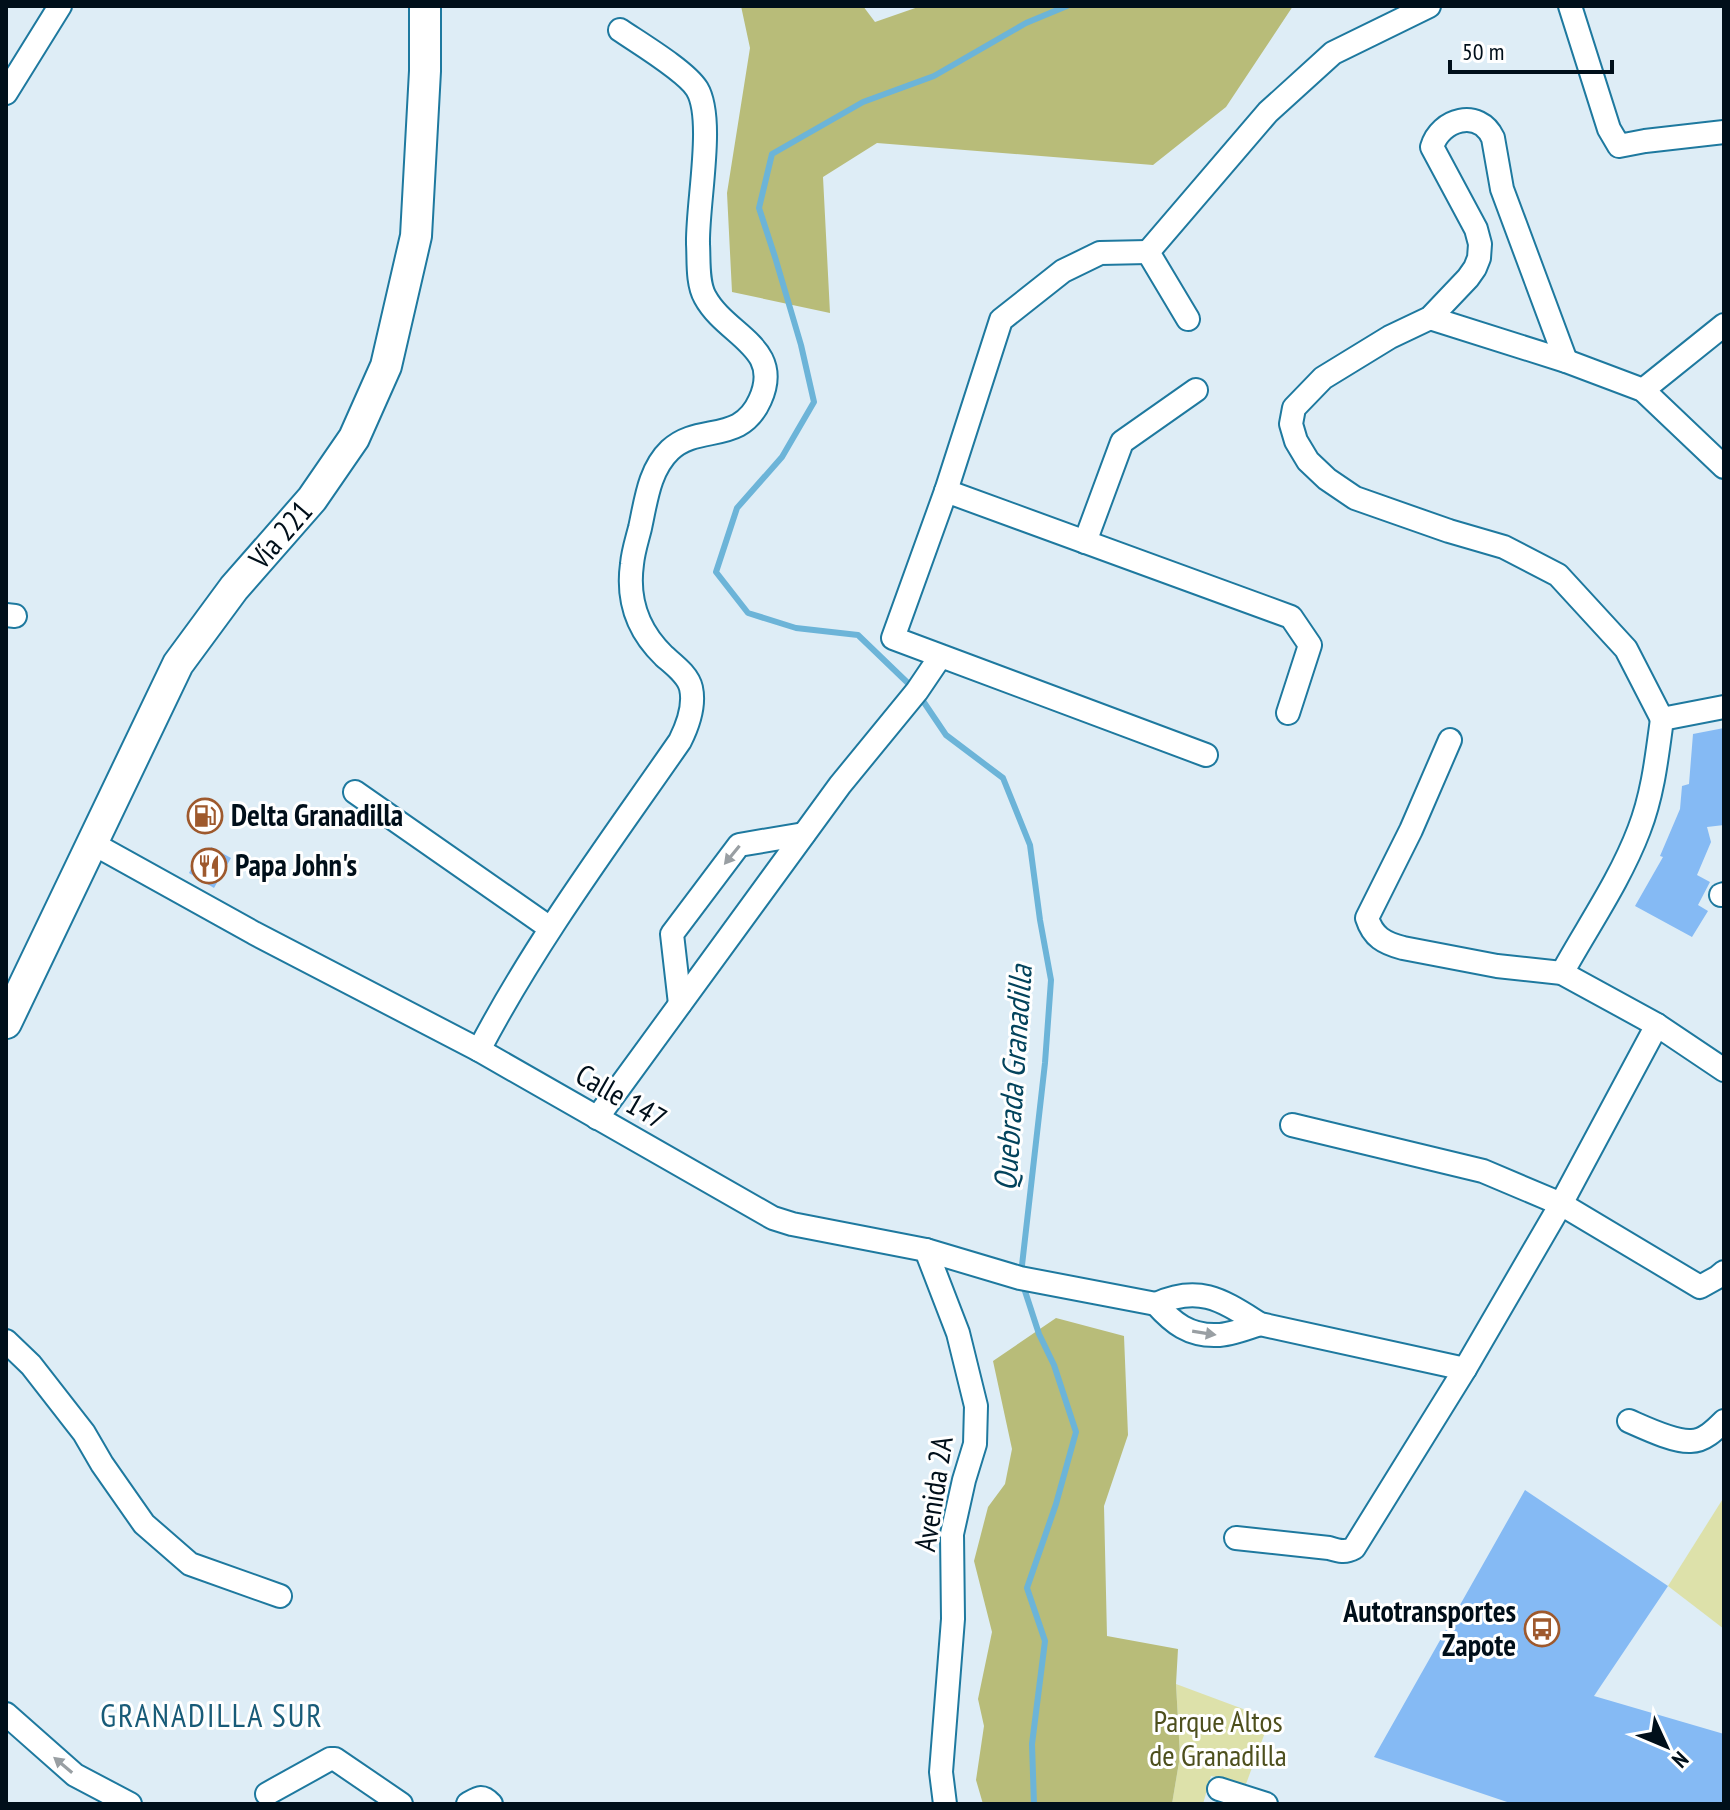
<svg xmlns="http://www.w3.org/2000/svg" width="1730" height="1810" viewBox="0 0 1730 1810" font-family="'PT Sans Narrow',sans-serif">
<rect width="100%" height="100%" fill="#deedf6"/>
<g fill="#dde1aa">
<polygon points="1724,1497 1724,1629 1668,1586"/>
<polygon points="1176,1684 1270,1719 1246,1784 1211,1776 1203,1804 1172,1804 1180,1756"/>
</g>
<g fill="#b8bc79">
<polygon points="741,6 863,6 875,22 921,6 1293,6 1226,107 1153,165 877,143 823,177 830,313 732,292 727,193 750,48"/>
<polygon points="1056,1318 1124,1336 1128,1435 1104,1506 1107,1636 1178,1649 1176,1684 1180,1756 1172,1804 983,1804 976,1780 984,1726 978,1699 992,1632 974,1561 988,1507 1005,1484 1012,1449 993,1361"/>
</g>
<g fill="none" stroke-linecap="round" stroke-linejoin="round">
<g stroke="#6cb4d8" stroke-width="6">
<polyline points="912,687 858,635 796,628 748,613 716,572 737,508 782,457 814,402 801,345 775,257 759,208 772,154 863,102 934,76 1026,23 1067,6"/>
<polyline points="919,695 946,735 1003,778 1030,845 1040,920 1051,980 1045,1063 1021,1274"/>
<polyline points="1023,1285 1039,1334 1054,1365 1076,1432 1056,1504 1027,1588 1045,1641 1032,1744 1034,1804"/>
</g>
</g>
<g fill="#85baf4">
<polygon points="1724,728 1724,825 1707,827 1711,842 1697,875 1710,882 1698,905 1708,911 1692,937 1635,906 1663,857 1660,856 1680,809 1682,786 1689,784 1693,734"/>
<polygon points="211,847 231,858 214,888 189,873 197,857 204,860"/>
<polygon points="1525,1490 1668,1586 1594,1696 1724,1734 1724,1804 1513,1804 1374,1757"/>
</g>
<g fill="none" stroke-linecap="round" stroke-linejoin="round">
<g stroke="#1e799f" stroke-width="26">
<g id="minor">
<polyline points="1570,6 1609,129 1619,146 1645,141 1724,132"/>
<polyline points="6,93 60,6"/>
<polyline points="1148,252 1100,253 1063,271 1001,320 946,491 893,638 1206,755"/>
<polyline points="1430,318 1566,361 1643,390 1724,467"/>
<polyline points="1188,319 1148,252 1268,112 1333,53 1429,6"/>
<path d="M1566 361 1502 189 1493 138C1479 108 1440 119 1432 147L1476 229 1480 244 1479 258 1475 268 1468 278 1430 318 1390 337 1323 378 1294 408 1291 424 1296 441 1308 461 1327 479 1355 498 1449 531 1504 547 1558 575 1626 649 1662 719"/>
<polyline points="1643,390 1724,325"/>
<polyline points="946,491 1291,617 1310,645 1288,713"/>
<polyline points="1085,542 1122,442 1196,390"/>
<polyline points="6,615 15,616"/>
<path d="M1450 740 1411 830 1367 918C1373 937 1384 943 1403 948L1497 966 1562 973 1657 1025 1724 1070"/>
<polyline points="355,792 550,928"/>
<polyline points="92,843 254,933 479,1050 773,1218 792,1224 926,1250 1020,1278 1156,1304"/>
<polyline points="1721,895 1724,894"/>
<path d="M1562 973C1588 926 1620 880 1639 830 1653 794 1657 756 1662 719L1724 707"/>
<polyline points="680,1004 672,934 739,845 804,834"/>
<path d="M479 1050C536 941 610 842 680 741 688 725 695 706 691 688 688 675 674 665 664 656 638 631 627 600 632 564 633 552 637 540 640 528 646 501 649 470 670 450 699 423 740 445 760 400 784 347 726 336 705 297 697 283 699 260 698 244 697 204 715 119 697 89 686 71 639 43 620 30"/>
<polyline points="597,1118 840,785 917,691 940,657"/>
<polyline points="1292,1125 1483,1171 1561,1204 1700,1287 1718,1277 1724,1272"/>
<polyline points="926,1250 958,1333 976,1406 975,1444 964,1480 952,1534 953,1619 941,1772 945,1804"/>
<path d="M1156 1304C1200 1284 1223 1301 1260 1324L1465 1369"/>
<path d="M1156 1304C1173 1323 1189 1336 1217 1335 1230 1335 1247 1328 1260 1324"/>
<polyline points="6,1341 31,1365 84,1433 102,1464 144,1524 190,1564 280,1596"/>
<path d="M1629 1421C1645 1428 1674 1442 1691 1441 1704 1441 1715 1430 1724 1421"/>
<path d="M1236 1538 1329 1548C1339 1551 1345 1553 1354 1548L1465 1369 1561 1204 1657 1025"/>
<polyline points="6,1714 75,1775 130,1804"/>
<polyline points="1219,1789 1266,1804"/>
<polyline points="267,1794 330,1759 335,1759 401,1804"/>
<path d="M468 1804C478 1798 482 1794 491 1804"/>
</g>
</g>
<g stroke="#1e799f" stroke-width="34">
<polyline id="secondary" points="6,1023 178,664 234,588 312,499 354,438 386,366 416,236 425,71 425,6"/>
</g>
<use href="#minor" stroke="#fff" stroke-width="22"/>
<use href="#secondary" stroke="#fff" stroke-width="30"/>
</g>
<defs><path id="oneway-solid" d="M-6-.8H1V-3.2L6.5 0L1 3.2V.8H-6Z" transform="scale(2)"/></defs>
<g fill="#999fa3">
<use href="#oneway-solid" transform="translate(732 855) rotate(129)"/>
<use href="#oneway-solid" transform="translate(1204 1333) rotate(9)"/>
<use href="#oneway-solid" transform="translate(63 1765) rotate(-140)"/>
</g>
<defs>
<g id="fuel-ring" transform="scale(1.8)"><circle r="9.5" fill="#fff" stroke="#9e592d" stroke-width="1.5"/><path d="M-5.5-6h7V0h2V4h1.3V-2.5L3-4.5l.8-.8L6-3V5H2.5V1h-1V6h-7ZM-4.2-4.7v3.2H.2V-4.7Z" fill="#9e592d"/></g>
<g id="restaurant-ring" transform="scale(1.8)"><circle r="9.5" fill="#fff" stroke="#9e592d" stroke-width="1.5"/><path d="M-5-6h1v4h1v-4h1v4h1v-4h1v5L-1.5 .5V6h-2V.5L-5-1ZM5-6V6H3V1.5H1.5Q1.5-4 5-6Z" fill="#9e592d"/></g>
<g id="bus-ring" transform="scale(1.8)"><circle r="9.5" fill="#fff" stroke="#9e592d" stroke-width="1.5"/><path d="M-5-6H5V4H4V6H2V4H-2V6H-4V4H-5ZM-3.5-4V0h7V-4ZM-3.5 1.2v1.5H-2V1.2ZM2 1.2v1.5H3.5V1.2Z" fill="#9e592d"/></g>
</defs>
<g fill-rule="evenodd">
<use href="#fuel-ring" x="205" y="816"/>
<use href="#restaurant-ring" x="209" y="866"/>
<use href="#bus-ring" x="1542" y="1629"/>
</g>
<g text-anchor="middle" stroke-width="6" stroke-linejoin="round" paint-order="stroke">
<g font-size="30" fill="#000f1a" stroke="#fff">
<text transform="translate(281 535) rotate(-49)" y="10">Vía 221</text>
<text transform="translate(621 1097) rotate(30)" y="10">Calle 147</text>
<text transform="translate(934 1494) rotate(-81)" y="10">Avenida 2A</text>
</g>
<g font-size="30" font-weight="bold" fill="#000f1a" stroke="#fff" text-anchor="start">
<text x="231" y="826">Delta Granadilla</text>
<text x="235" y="876">Papa John's</text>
<text x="1516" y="1622" text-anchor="end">Autotransportes<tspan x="1516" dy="34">Zapote</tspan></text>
</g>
<g font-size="30" fill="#4d4f1d" stroke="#fff">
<text x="1218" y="1732">Parque Altos<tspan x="1218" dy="34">de Granadilla</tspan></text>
</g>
<g font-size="32" font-style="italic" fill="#03435c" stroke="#fff">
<text transform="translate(1013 1078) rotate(-86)" y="11">Quebrada Granadilla</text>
</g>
<g font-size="32" letter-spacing="2" fill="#185b78" stroke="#fff">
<text x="212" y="1727">GRANADILLA SUR</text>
</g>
</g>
<rect width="1730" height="1810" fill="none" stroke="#000f1a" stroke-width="16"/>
<g transform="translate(1666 1746) rotate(134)" stroke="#ffffff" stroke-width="6" paint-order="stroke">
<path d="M0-6L14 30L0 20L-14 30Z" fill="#000f1a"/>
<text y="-12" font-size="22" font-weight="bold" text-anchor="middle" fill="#000f1a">N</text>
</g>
<path d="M1450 60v12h162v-12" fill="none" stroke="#000f1a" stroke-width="4"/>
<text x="1462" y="60" font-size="24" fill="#000f1a" stroke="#ffffff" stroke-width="6" paint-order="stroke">50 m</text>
</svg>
